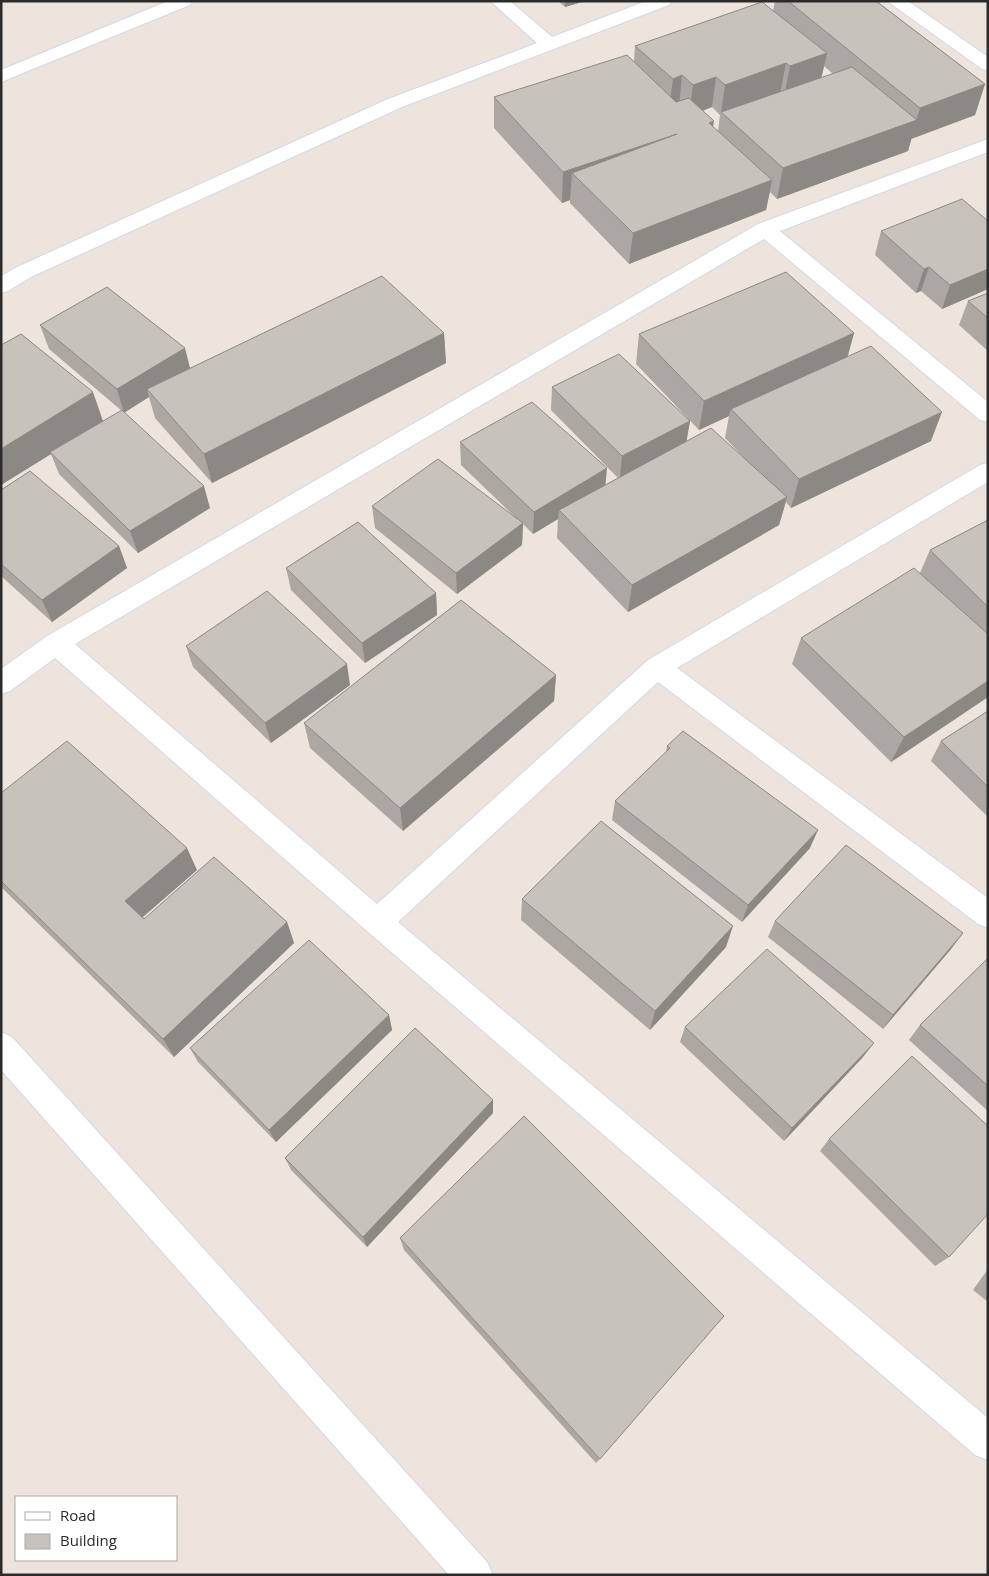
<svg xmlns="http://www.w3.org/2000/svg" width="989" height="1576" viewBox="0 0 989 1576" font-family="'Open Sans',sans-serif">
<rect width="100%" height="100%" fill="#ede5dd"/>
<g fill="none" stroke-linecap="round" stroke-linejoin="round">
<g stroke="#d2d7e4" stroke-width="2">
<g id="minor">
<polygon points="168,1 193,1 190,5 1,82 1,70"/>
<polygon points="490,1 510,1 552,37 646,1 672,1 669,5 402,107 31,277 8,291 1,293 1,276 17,267 388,99 537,43"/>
<polygon points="887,1 908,1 988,57 988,70 982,69"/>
<polygon points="988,139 988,152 780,231 988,402 988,422 980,420 764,239 75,644 377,904 648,660 980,465 988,463 988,482 677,668 988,898 988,928 978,924 658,682 398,922 988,1418 988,1460 975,1455 367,931 55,658 10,691 1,694 1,669 47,636 758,224"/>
<polygon points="1,1032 12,1037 487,1562 493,1575 449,1575 1,1070"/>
</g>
</g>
<use href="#minor" fill="#fff" fill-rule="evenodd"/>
</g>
<g fill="#aca7a3" fill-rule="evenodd">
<polygon points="558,1 585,1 565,7"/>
<path d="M775 1H876L985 84 975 115 911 139 908 151 777 199 770 192 766 210 629 264 570 203V200L562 203 494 128V97L634 61 635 46 773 11ZM824 66 833 74 821 78ZM712 107 720 115 718 131 713 127 703 111Z"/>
<polygon points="988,221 988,289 942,309 921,291 916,293 875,255 881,231"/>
<polygon points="988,293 988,351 959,325 968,301"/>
<polygon points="40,325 190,368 444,333 446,363 212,483 155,418 149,397 124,412 210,508 138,553 59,474 51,454 1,485 1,345 103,421 122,411 49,349"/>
<polygon points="854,333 847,357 931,441 791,508 786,502 779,525 628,612 557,538 558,519 533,534 523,524 522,545 457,594 375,528 372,506 515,517 461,465 460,442 605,485 618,478 551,410 552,387 690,421 686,441 746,460 725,438 729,416 699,430 636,364 639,334"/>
<polygon points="1,490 119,546 127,568 52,622 1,576"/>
<polygon points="988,520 988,697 891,762 792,664 801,638 920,573 930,550"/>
<polygon points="286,568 436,593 437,615 365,663 291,590"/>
<polygon points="186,646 350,685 271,743 193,667"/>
<polygon points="556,675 554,701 403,831 310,748 304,723"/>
<polygon points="988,711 988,817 931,761 941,741"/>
<polygon points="667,746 810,848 742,922 612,820 615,801 666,752"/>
<polygon points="1,793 197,870 143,917 144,919 287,922 294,943 174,1057 1,887"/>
<polygon points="522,899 726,947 650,1030 521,920"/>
<polygon points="775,921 963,933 951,949 883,1029 768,937"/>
<polygon points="988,958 988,1111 909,1040 920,1025"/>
<polygon points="389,1015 392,1030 276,1142 198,1062 190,1048"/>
<polygon points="685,1027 863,1057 784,1141 680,1042"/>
<polygon points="493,1100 493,1113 367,1247 291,1170 285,1158"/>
<polygon points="829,1139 949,1257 935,1266 820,1151"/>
<polygon points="400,1238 600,1459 596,1463 404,1250"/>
<polygon points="988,1269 988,1302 973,1290"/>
</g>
<g fill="#8c8884">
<polygon points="565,1 585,1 565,7"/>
<polygon points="827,53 820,84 784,97 790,66"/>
<polygon points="786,63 780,94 721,112 725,85"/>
<polygon points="682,75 679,106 669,109 673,79"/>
<polygon points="716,77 712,107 689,115 693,85"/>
<polygon points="985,84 975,115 911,139 920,108"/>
<polygon points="917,120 908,151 777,199 783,168"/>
<polygon points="714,121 709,152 709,123"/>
<polygon points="677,134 572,173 570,200 562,203 563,172"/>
<polygon points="772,180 766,210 629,264 633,233"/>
<polygon points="929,267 921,291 916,293 924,269"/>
<polygon points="988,269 988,289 942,309 950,285"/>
<polygon points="444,333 446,363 212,483 204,454"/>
<polygon points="854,333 846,363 731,409 729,416 699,430 704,401"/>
<polygon points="185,348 191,372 147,389 149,397 124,413 117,389"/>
<polygon points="93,392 103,421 50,452 51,454 1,485 1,449"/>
<polygon points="942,412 931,441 791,508 799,479"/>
<polygon points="690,421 686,444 620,479 622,456"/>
<polygon points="607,468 605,491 559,510 558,519 533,534 534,512"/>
<polygon points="204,486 210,508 138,553 130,531"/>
<polygon points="787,497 779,525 628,612 632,585"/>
<polygon points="523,523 522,545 457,594 456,573"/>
<polygon points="119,546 127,568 52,622 42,600"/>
<polygon points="436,593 437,615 365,663 362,643"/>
<polygon points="347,664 350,685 271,743 265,723"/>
<polygon points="556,675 554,701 403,831 400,808"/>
<polygon points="988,681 988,697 891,762 904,737"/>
<polygon points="818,830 810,848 742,922 748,905"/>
<polygon points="187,848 197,870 137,922 125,901"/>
<polygon points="287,922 294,943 174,1057 163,1039"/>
<polygon points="733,926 726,947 650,1030 655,1011"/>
<polygon points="963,933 951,949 883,1029 893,1015"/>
<polygon points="389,1015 392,1030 276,1142 269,1130"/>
<polygon points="874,1043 863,1057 784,1141 792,1128"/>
<polygon points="493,1100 493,1113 367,1247 363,1237"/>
</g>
<g fill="#c8c2bd" stroke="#8c8884">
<polygon points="788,1 876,1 985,84 920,108"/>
<polygon points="762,2 827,53 790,66 786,63 725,85 716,77 693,85 682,75 673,79 635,46"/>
<polygon points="627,55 676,102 689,98 714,121 709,123 772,180 633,233 572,173 677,134 563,172 494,97"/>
<polygon points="852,67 917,120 783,168 721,112"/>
<polygon points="962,199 988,221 988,269 950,285 929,267 924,269 881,231"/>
<polygon points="786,272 854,333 704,401 639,334"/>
<polygon points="382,276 444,333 204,454 147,389"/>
<polygon points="107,287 185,348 117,389 40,325"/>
<polygon points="988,293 988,318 968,301"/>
<polygon points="21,334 93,392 1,449 1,345"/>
<polygon points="871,346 942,412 799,479 731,409"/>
<polygon points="619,354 690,421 622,456 552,387"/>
<polygon points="532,402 607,468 534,512 460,442"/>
<polygon points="122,410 204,486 130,531 50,452"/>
<polygon points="711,428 787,497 632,585 559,510"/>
<polygon points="438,459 523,523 456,573 372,506"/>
<polygon points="30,471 119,546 42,600 1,564 1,490"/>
<polygon points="988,520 988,607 930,550"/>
<polygon points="358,522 436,593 362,643 286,568"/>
<polygon points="914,568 988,634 988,681 904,737 801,638"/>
<polygon points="267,591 347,664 265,723 186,646"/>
<polygon points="461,600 556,675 400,808 304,723"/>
<polygon points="988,711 988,787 941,741"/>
<polygon points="683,731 818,830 748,905 615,801 670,748 667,746"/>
<polygon points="67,741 187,848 125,901 144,919 214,857 287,922 163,1039 1,881 1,793"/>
<polygon points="601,821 733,926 655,1011 522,899"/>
<polygon points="846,845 963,933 893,1015 775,921"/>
<polygon points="309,940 389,1015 269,1130 190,1048"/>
<polygon points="767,949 874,1043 792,1128 685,1027"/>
<polygon points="988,958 988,1086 920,1025"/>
<polygon points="415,1028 493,1100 363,1237 285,1158"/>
<polygon points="912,1056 988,1126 988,1214 949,1257 829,1139"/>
<polygon points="524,1116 724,1316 600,1459 400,1238"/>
</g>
<rect width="989" height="1576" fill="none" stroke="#2b2b2b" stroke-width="5"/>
<rect x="15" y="1496" width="162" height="65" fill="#ffffff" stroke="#aaaaaa"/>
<rect x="25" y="1512" width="25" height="8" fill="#ffffff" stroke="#aaaaaa"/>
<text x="60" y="1521" font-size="15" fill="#2b2b2b">Road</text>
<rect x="25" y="1534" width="25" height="15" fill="#c8c2bd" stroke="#aaaaaa"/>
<text x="60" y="1546" font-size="15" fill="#2b2b2b">Building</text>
</svg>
